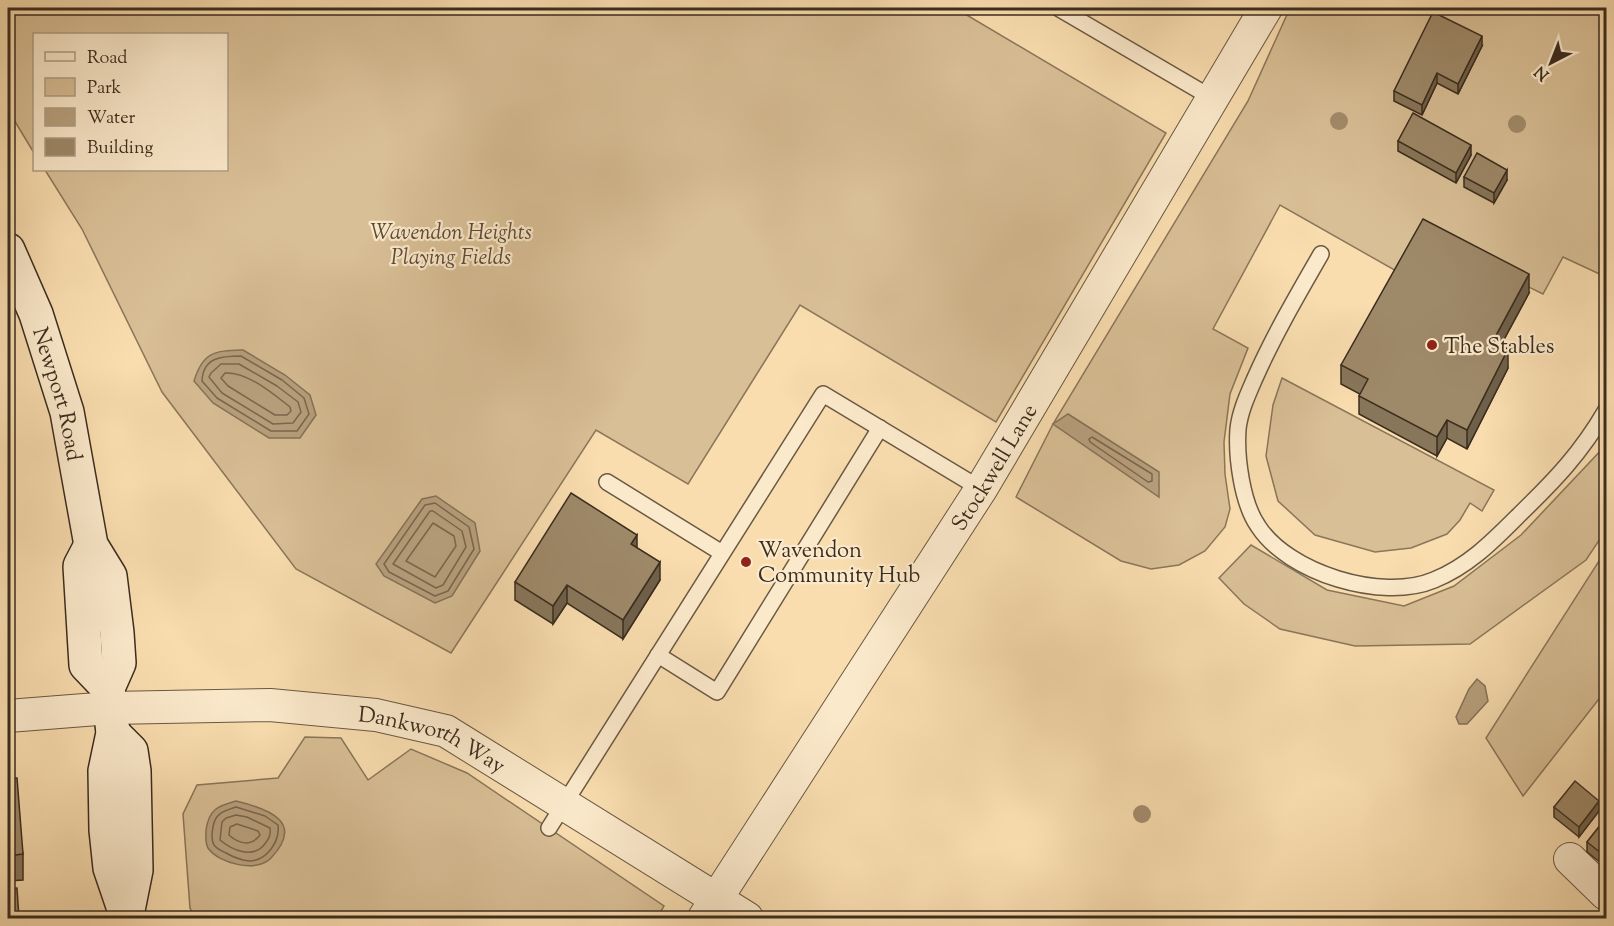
<svg xmlns="http://www.w3.org/2000/svg" width="1614" height="926" viewBox="0 0 1614 926" font-family="'Sorts Mill Goudy',serif">
<rect width="100%" height="100%" fill="#f9ddaf"/>
<filter id="stains"><feTurbulence type="fractalNoise" baseFrequency=".00333" numOctaves="4"/><feColorMatrix values="0 0 0 0 .2 0 0 0 0 .09 0 0 0 0 .02 0 0 0 .5 -.17"/></filter>
<radialGradient id="worn" r=".72"><stop offset=".6" stop-color="#630" stop-opacity="0"/><stop offset="1" stop-color="#630" stop-opacity=".3"/></radialGradient>
<g fill="#d9bf96" stroke="#8a765a" stroke-width="1.5">
<polygon points="8,8 955,8 1166,133 996,422 800,305 688,484 596,430 451,653 296,569 162,392 82,229 45,170 226,170 226,34 34,34 34,153 8,110"/>
<polygon points="1290,8 1606,8 1606,277 1563,257 1543,294 1420,234 1398,272 1280,205 1213,329 1248,348 1230,394 1224,442 1225,474 1230,509 1225,527 1205,551 1179,565 1151,569 1121,561 1016,497 1053,424 1248,101"/>
<polygon points="1282,378 1494,490 1482,511 1470,503 1460,520 1447,534 1411,548 1375,552 1315,535 1278,501 1266,456 1273,405"/>
<polygon points="1606,445 1606,530 1586,560 1470,644 1355,646 1280,629 1244,604 1219,578 1251,545 1327,590 1404,606 1454,586 1521,535"/>
<polygon points="1606,550 1606,690 1523,796 1486,738"/>
<polygon points="305,737 341,738 368,780 411,749 467,773 664,906 657,918 195,918 190,908 183,814 197,785 278,778"/>
</g>
<g fill="#b8a17e" stroke="#867358" stroke-width="1.5">
<path d="M243 350 285 375 310 395 316 415 300 438H269L213 403 194 381C203 351 215 351 243 350Z"/>
<polygon points="1068,414 1159,472 1159,497 1053,424"/>
<polygon points="436,496 475,523 480,551 452,596 435,603 384,576 376,564 422,499"/>
<polygon points="1477,679 1485,686 1488,701 1467,724 1459,724 1456,717 1469,689"/>
<path d="M236 801C269 809 305 822 271 858 257 873 219 864 208 848 205 843 206 835 206 830 209 809 218 806 236 801Z"/>
</g>
<g fill="none" stroke-linecap="round" stroke-linejoin="round">
<g stroke="#7a674e" stroke-width="1.5">
<path d="M241 356 282 380 304 398 309 414 297 431H271L217 398 202 381C203 357 222 356 241 356Z"/>
<polygon points="221,364 239,364 277,386 298,402 301,412 293,423 273,424 222,393 209,377 211,373"/>
<path d="M225 373C248 372 272 393 290 407L291 411 287 415H275L228 386 221 378Z"/>
<polygon points="1092,437 1152,474 1152,481 1148,482 1090,442 1089,439"/>
<polygon points="435,503 469,527 474,549 448,591 435,596 389,572 384,564 425,505"/>
<polygon points="430,511 433,511 462,531 466,547 443,585 436,588 393,564"/>
<polygon points="433,523 454,536 456,546 435,577 406,561"/>
<path d="M236 807 265 816 278 825C280 841 267 861 249 861 241 860 233 857 226 853 222 851 217 849 214 845 211 840 212 832 213 827 215 813 224 811 236 807Z"/>
<path d="M236 815 247 817 270 828C271 835 269 839 264 845 252 859 232 850 220 840L222 822 226 818Z"/>
<path d="M237 824 258 831 260 835C251 847 239 844 229 835L230 827Z"/>
</g>
<g stroke="#6a5942" stroke-width="18">
<g id="lane">
<polyline points="1058,8 1212,98"/>
<path d="M1321 254C1298 294 1274 335 1255 378 1248 394 1240 411 1238 429 1236 457 1242 503 1258 526 1288 573 1382 602 1434 580 1469 566 1494 540 1520 514 1555 480 1581 453 1606 410"/>
<polyline points="607,482 722,553"/>
<polyline points="658,655 717,692 880,428"/>
<polyline points="549,828 823,394 981,489"/>
</g>
</g>
<g stroke="#6a5942" stroke-width="34">
<g id="street">
<path id="s1" d="M8 716 110 708 270 705 376 715 446 731 747 918"/>
<polyline points="1570,859 1606,894"/>
<path id="s2" d="M704 918 981 489 1266 8"/>
</g>
</g>
<g stroke="#3b2d1e" stroke-width="36">
<g id="secondary">
<path id="s3" d="M8 250 36 314 67 412 91 545 110 576 117 633 119 663 108 688 113 733 105 771 106 830 110 868 127 918"/>
<polyline points="91,545 80,566 86,665 108,688"/>
<polyline points="113,733 131,751 134,771 136,870 127,915"/>
</g>
</g>
<use href="#lane" stroke="#fbe9cb" stroke-width="15"/>
<use href="#street" stroke="#fbe9cb" stroke-width="32"/>
<use href="#secondary" stroke="#fbe9cb" stroke-width="33"/>
</g>
<g fill="#a28c6c">
<circle cx="1339" cy="121" r="9"/>
<circle cx="1517" cy="124" r="9"/>
<circle cx="1142" cy="814" r="9"/>
</g>
<g fill="#88765a" stroke="#3b2d1e" stroke-width="1.5">
<polygon points="1482,46 1458,94 1437,83 1422,115 1394,101 1394,91"/>
<polygon points="1398,141 1471,155 1456,183 1398,151"/>
<polygon points="1464,177 1507,180 1494,203 1464,187"/>
<polygon points="1529,293 1501,345 1508,368 1467,449 1447,438 1437,456 1359,414 1359,396 1360,394 1341,384 1341,365"/>
<polygon points="637,548 660,580 623,639 567,603 553,624 515,600 515,582"/>
<polygon points="8,778 23,854 23,880 8,881"/>
<polygon points="1554,807 1599,811 1579,837 1554,817"/>
<polygon points="1606,818 1606,867 1587,852 1587,842"/>
</g>
<g fill="#6f604a" stroke="#3b2d1e" stroke-width="1.5">
<polygon points="1482,36 1482,46 1458,94 1458,84"/>
<polygon points="1437,73 1437,83 1422,115 1422,105"/>
<polygon points="1471,145 1471,155 1456,183 1456,173"/>
<polygon points="1507,170 1507,180 1494,203 1494,193"/>
<polygon points="1529,274 1529,293 1493,360 1493,341"/>
<polygon points="1508,349 1508,368 1467,449 1467,430"/>
<polygon points="1447,420 1447,438 1437,456 1437,437"/>
<polygon points="637,535 637,553 631,544"/>
<polygon points="660,562 660,580 623,639 623,620"/>
<polygon points="567,585 567,603 553,624 553,606"/>
<polygon points="1599,801 1599,811 1579,837 1579,827"/>
</g>
<g fill="#9e8969" stroke="#3b2d1e" stroke-width="1.5">
<polygon points="1433,12 1482,36 1458,84 1437,73 1422,105 1394,91"/>
<polygon points="1413,113 1471,145 1456,173 1398,141"/>
<polygon points="1477,153 1507,170 1494,193 1464,177"/>
<polygon points="1423,219 1529,274 1493,341 1508,349 1467,430 1447,420 1437,437 1359,396 1368,379 1341,365"/>
<polygon points="571,493 637,535 631,544 660,562 623,620 567,585 553,606 515,582"/>
<polygon points="8,778 17,778 23,854 8,856"/>
<polygon points="1575,781 1599,801 1579,827 1554,807"/>
<polygon points="1606,818 1606,857 1587,842"/>
<polygon points="17,888 19,918 8,918 8,889"/>
</g>
<g fill="#8f2418" stroke="#fbe9cb" stroke-width="2">
<circle cx="1432" cy="345" r="6"/>
<circle cx="746" cy="562" r="6"/>
</g>
<g text-anchor="middle" stroke-width="4.5" stroke-linejoin="round" paint-order="stroke">
<g font-size="22" font-style="italic" fill="#5b4a36" stroke="#fbe9cb">
<text x="451" y="239">Wavendon Heights<tspan x="451" dy="25">Playing Fields</tspan></text>
</g>
<g font-size="22" fill="#3b2d1e" stroke="#fbe9cb" text-anchor="start">
<text x="1444" y="353">The Stables</text>
<text x="758" y="557">Wavendon<tspan x="758" dy="25">Community Hub</tspan></text>
</g>
<g font-size="22" fill="#3b2d1e" stroke="#fbe9cb">
<text dy="8" stroke="none"><textPath href="#s3" startOffset="153">Newport Road</textPath></text>
<text dy="8" stroke="none"><textPath href="#s2" startOffset="536">Stockwell Lane</textPath></text>
<text dy="8" stroke="none"><textPath href="#s1" startOffset="430">Dankworth Way</textPath></text>
</g>
</g>
<rect width="1614" height="926" fill="none" stroke="#f9ddaf" stroke-width="30"/>
<rect x="9" y="9" width="1596" height="908" fill="none" stroke="#3b2d1e" stroke-width="3"/>
<rect x="15" y="15" width="1584" height="896" fill="none" stroke="#3b2d1e" stroke-width="1.5"/>
<rect x="33" y="33" width="195" height="138" fill="#fbe9cb" stroke="#ae9e86" stroke-width="1.5"/>
<rect x="45" y="52" width="30" height="9" fill="#fbe9cb" stroke="#ae9e86" stroke-width="1.5"/>
<text x="87" y="63" font-size="18" fill="#3b2d1e">Road</text>
<rect x="45" y="78" width="30" height="18" fill="#d9bf96" stroke="#ae9e86" stroke-width="1.5"/>
<text x="87" y="93" font-size="18" fill="#3b2d1e">Park</text>
<rect x="45" y="108" width="30" height="18" fill="#b8a17e" stroke="#ae9e86" stroke-width="1.5"/>
<text x="87" y="123" font-size="18" fill="#3b2d1e">Water</text>
<rect x="45" y="138" width="30" height="18" fill="#9e8969" stroke="#ae9e86" stroke-width="1.5"/>
<text x="87" y="153" font-size="18" fill="#3b2d1e">Building</text>
<g transform="translate(1551 63) rotate(222)" stroke="#fbe9cb" stroke-width="4.5" paint-order="stroke">
<path d="M0-4.5L10 22L0 15L-10 22Z" fill="#3b2d1e"/>
<text y="-9" font-size="16" font-weight="bold" text-anchor="middle" fill="#3b2d1e">N</text>
</g>
<rect width="100%" height="100%" filter="url(#stains)"/>
<rect width="100%" height="100%" fill="url(#worn)"/>
</svg>
